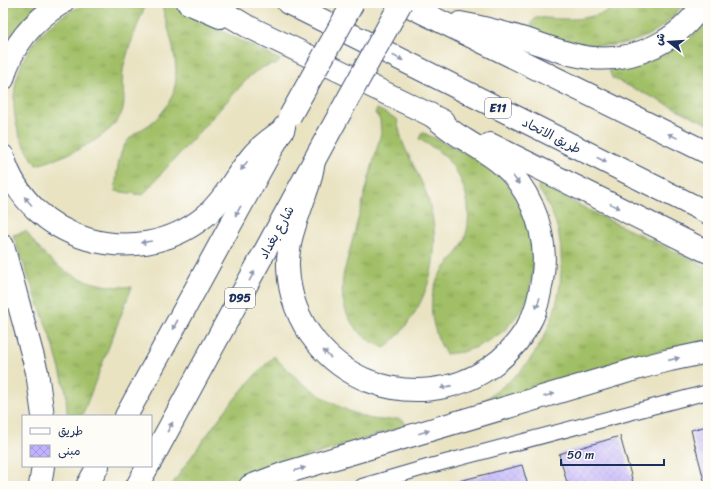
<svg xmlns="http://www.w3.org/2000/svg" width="711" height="489" viewBox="0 0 711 489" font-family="Sriracha,'Playpen Sans Arabic',sans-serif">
<defs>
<pattern id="grass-tufts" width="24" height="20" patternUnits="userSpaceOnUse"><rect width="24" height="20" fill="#a1bf66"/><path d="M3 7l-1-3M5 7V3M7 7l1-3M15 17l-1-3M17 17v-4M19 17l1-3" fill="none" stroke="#829c57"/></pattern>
<pattern id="building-cross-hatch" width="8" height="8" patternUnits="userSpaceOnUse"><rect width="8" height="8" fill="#c0b2fd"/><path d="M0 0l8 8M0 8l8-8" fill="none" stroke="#a499db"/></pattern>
</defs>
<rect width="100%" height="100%" fill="#fdfcf7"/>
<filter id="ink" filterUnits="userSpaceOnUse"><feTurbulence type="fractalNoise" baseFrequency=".025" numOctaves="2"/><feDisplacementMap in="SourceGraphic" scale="8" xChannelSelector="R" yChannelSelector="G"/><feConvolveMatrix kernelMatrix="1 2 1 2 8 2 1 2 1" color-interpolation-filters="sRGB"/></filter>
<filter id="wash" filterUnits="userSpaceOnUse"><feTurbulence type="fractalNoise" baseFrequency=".012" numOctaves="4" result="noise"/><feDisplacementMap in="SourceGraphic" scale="16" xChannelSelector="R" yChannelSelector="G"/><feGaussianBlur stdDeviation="0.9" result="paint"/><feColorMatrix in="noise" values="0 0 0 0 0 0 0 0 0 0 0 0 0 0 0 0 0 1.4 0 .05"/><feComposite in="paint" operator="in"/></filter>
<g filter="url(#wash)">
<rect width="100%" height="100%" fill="#e9e3c2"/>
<g fill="url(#grass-tufts)" stroke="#5e7762">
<path d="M3 3H42C27 16 12 31 3 50Z"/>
<path d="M90 3H146C138 25 128 47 123 70 121 83 126 97 123 109 116 137 61 159 36 165 29 153 20 141 17 127 3 71 38 20 90 3Z"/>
<path d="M165 3 280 60 276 65C265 65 258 69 249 77L160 175 143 195 115 191C117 176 117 156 126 143 132 134 141 130 150 124 165 113 175 96 176 78 177 54 168 29 162 6Z"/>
<path d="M623 3H684C652 48 605 53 555 37 548 35 535 33 531 26L532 22 536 18C545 17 553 19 562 19 583 20 606 15 623 3Z"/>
<path d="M708 21V124L612 78 609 70C648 66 681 50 708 21Z"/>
<path d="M377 109 397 119C399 129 401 139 405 148 412 163 420 177 426 193 446 249 430 309 385 348 351 335 337 307 344 272L381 133 380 120 375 113Z"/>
<path d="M422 132 485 163 507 182 529 223 535 261 528 298 522 309 506 329 497 336 477 347 462 352 446 354C431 330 425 298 441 273 447 263 456 257 461 247 477 217 466 176 442 154 435 148 427 144 419 139Z"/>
<path d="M539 184 602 217 708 267V341C632 355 559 381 486 405L483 401C501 388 518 376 531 358 558 322 568 270 557 227 553 213 546 200 538 188Z"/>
<path d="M26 231C51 270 85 288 132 287L82 416H67L66 392 53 344 13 235Z"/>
<path d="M274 356C299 384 332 407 368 418 373 419 378 420 383 420 391 420 398 417 404 421L405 426 253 474 227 486H171C203 440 234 394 274 356Z"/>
</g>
<g id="blocks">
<g fill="url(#building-cross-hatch)">
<polygon points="708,426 708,479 704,480 691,430"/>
<polygon points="620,436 634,486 568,486 559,454"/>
<polygon points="522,465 528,486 455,486 455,482"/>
</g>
</g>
</g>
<g filter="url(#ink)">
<use href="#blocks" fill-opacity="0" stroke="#3a4a6d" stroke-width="1"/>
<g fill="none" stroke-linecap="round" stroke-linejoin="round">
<g stroke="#3a4a6d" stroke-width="16">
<polyline id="minor" points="362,486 434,465 708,392"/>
</g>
<g stroke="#3a4a6d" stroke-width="24">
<g id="primary">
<polyline points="126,416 284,127"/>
<polyline points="151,461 328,135"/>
<polyline points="87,486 98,466"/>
<polyline points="137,486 148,466"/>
<polyline points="250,486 285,473 643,367 670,360 708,352"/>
</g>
</g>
<g stroke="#3a4a6d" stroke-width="24">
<g id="motorway">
<polyline points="188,3 220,17"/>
<polyline points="208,3 247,26 443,121"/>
<polyline points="288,3 708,213"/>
<polyline points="403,3 708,153"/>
<path d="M460 23C483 27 505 33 528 40 549 47 570 56 592 58 636 62 680 40 703 3"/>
<path d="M3 79C11 47 33 20 62 3"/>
<polyline points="490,144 708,252"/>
<path d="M3 156C28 241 136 272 204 217 224 201 234 177 251 157 260 146 271 138 283 130"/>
<path d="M314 161C312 172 310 182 306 192 298 218 287 240 288 267 289 295 299 321 316 342 375 415 491 403 532 318 538 306 540 293 542 281 548 247 539 211 519 183 505 163 485 152 464 139 452 132 441 123 430 114"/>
<polyline points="3,246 37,372 43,416"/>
<polyline points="40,486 43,466"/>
</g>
</g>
<use href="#minor" stroke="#fff" stroke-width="14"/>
<use href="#primary" stroke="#fff" stroke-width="22"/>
<use href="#motorway" stroke="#fff" stroke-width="22"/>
<g stroke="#3a4a6d" stroke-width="24" stroke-linecap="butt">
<g id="primary-bridge">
<polyline points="290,116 353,3"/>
<polyline points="328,135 401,3"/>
</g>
</g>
<use href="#primary-bridge" stroke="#fff" stroke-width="22"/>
</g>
<defs><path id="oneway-solid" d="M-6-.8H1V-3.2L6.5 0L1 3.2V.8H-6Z"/></defs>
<g fill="#8d97ae">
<use href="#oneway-solid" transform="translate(398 58) rotate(27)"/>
<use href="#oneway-solid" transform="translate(673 136) rotate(-154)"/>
<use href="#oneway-solid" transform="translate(602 160) rotate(27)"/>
<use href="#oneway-solid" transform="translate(244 166) rotate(126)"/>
<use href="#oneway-solid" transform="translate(516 180) rotate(52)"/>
<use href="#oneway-solid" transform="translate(28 201) rotate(-131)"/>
<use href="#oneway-solid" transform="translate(615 206) rotate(26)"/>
<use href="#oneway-solid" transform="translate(238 211) rotate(119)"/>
<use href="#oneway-solid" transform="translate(146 242) rotate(171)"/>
<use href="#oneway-solid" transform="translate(252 276) rotate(-61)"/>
<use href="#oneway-solid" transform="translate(538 303) rotate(109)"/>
<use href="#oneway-solid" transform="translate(175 325) rotate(119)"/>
<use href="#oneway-solid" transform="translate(327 354) rotate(-135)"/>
<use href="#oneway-solid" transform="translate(674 359) rotate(-13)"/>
<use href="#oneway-solid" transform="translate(446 387) rotate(167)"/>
<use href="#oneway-solid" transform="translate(549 395) rotate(-16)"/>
<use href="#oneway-solid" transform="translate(170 427) rotate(-61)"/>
<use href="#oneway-solid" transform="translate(424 432) rotate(-16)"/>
<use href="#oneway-solid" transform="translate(300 469) rotate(-16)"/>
</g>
</g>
<g text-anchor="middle" stroke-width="3" stroke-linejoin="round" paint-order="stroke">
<g fill="#fdfcf7" stroke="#5f6c8c" stroke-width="1">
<rect x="485" y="98" width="26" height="20" rx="3"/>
<rect x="225" y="288" width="30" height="20" rx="3"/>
</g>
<g font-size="12" font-weight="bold" fill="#1b2f5e">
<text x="498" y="112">E11</text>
<text x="240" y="302">D95</text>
</g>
<g font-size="13" fill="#1b2f5e" stroke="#fdfcf7">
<text transform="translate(552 135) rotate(27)" y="5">طريق الاتحاد</text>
<text transform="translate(276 232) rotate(-61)" y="5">شارع بغداد</text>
</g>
</g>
<rect width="711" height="489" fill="none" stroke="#fdfcf7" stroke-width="16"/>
<rect x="22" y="415" width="130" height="52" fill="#fdfcf7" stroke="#a3aaba"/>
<rect x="30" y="428" width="20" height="6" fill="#ffffff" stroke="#a3aaba"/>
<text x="58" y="435" font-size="12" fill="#1b2f5e">طريق</text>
<rect x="30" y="445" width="20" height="12" fill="url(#building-cross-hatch)" stroke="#a3aaba"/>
<text x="58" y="455" font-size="12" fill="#1b2f5e">مبنى</text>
<g transform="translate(669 42) rotate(287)" stroke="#fdfcf7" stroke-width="3" paint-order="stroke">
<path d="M0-3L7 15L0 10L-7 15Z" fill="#1b2f5e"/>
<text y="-6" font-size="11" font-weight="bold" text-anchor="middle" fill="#1b2f5e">ش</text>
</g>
<path d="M561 459v6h103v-6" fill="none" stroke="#1b2f5e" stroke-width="2"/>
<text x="567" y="459" font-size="12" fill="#1b2f5e" stroke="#fdfcf7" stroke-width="3" paint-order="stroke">50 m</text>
</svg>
